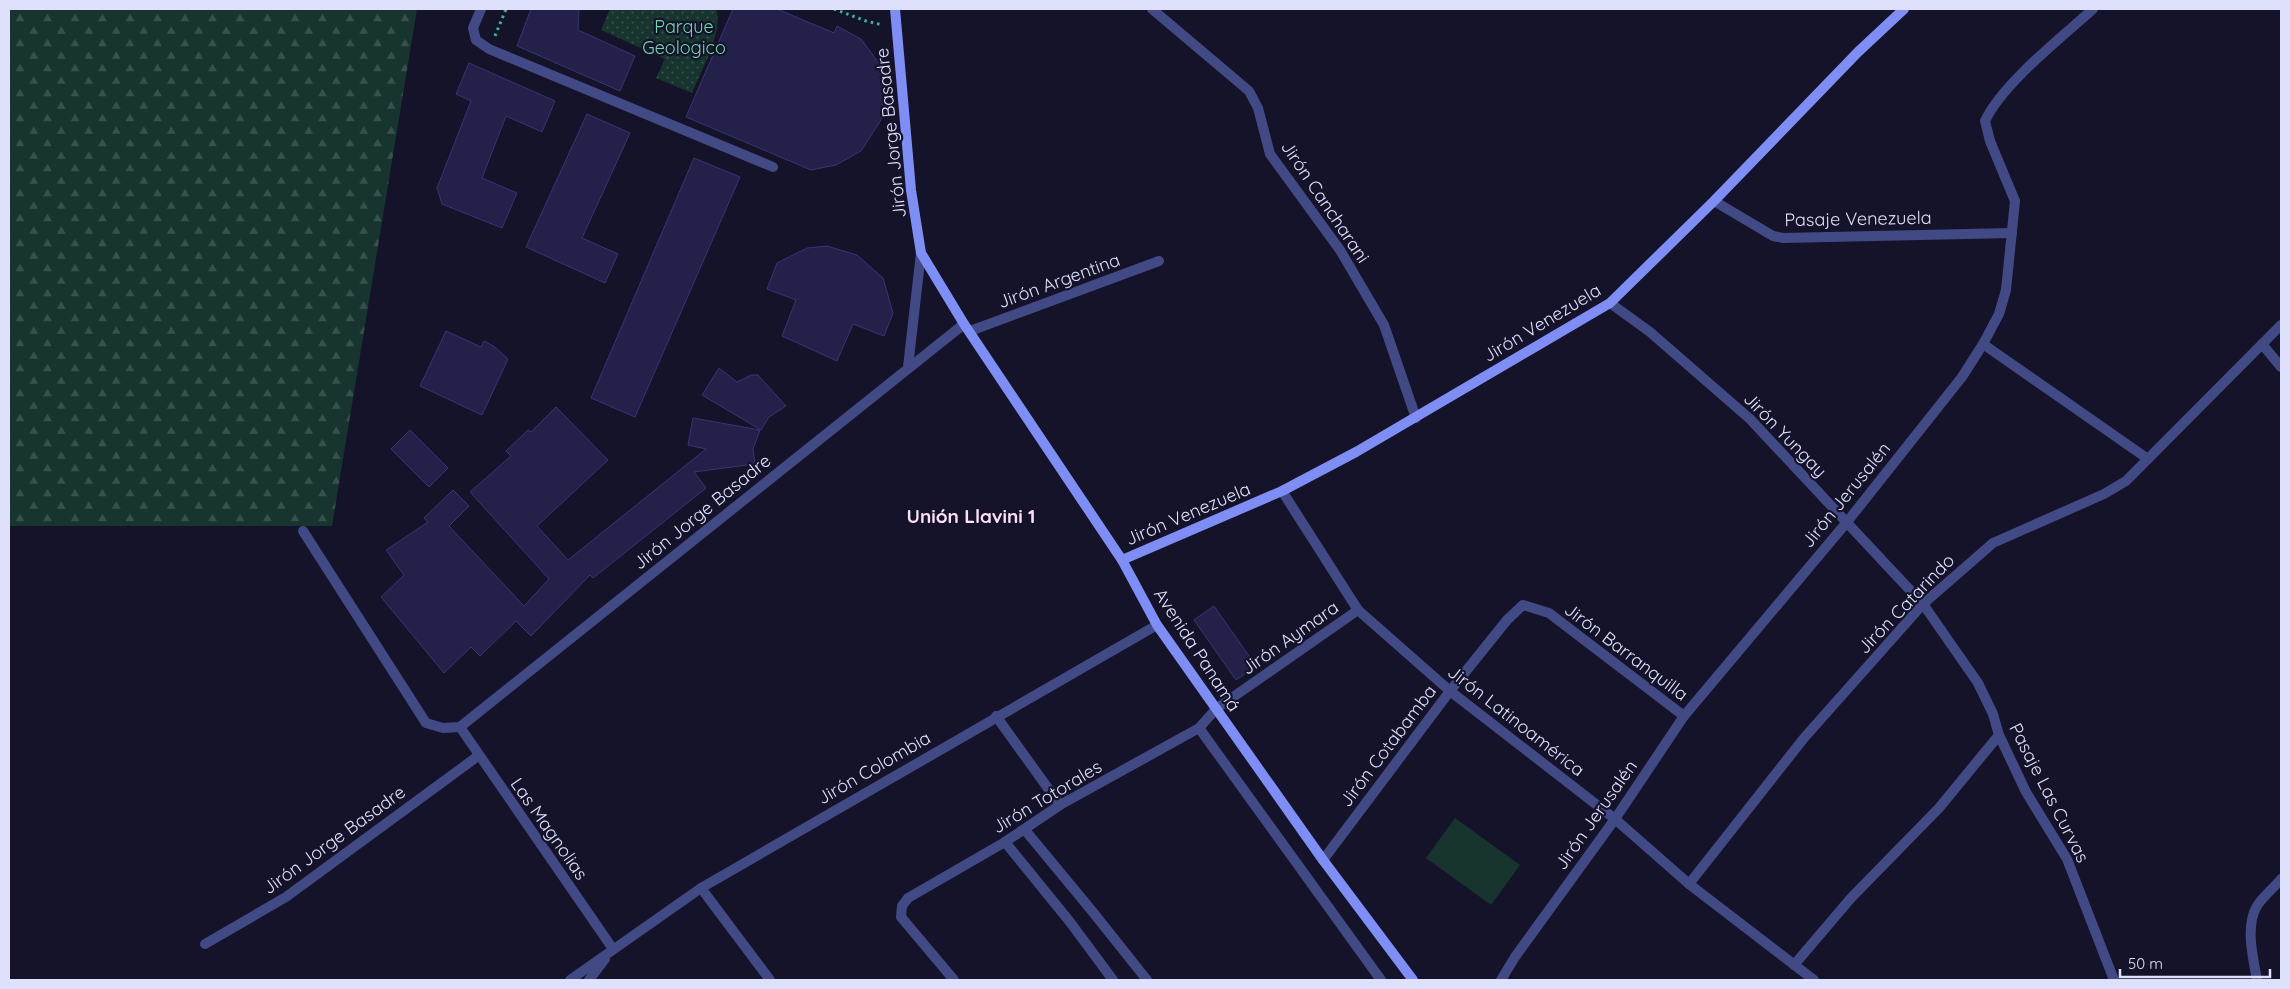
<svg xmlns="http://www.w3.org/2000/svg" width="2290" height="989" viewBox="0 0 2290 989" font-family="Quicksand,sans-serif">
<defs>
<pattern id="forest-firs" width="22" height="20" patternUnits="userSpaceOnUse" patternTransform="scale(1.25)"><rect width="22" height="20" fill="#17342e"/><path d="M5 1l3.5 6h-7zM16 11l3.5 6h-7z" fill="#38514d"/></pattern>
<pattern id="park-dots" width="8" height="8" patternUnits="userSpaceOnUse" patternTransform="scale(1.25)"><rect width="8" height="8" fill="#17342e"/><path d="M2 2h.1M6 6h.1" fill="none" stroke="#38514d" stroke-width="1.8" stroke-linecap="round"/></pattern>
</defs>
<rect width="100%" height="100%" fill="#14132a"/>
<polygon fill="#17342e" points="1455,818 1520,865 1491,905 1426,858"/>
<polygon fill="url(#forest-firs)" points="9,9 417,9 332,526 9,526"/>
<path fill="url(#park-dots)" d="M610 9H716C724 31 701 71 692 93L656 78 665 59 601 30Z"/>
<g fill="#23214a" stroke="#373574">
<polygon points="531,9 579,9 578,30 635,56 620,91 517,46"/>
<polygon points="733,9 777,9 834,33 837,26 861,39 878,62 884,94 881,120 861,151 836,165 811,170 686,117"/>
<polygon points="469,63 555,101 542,132 506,116 482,178 517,193 502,228 442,204 437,188 471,101 456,94"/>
<polygon points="587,114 630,133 582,238 618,254 605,283 526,247"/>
<polygon points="694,158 740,177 635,417 591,398"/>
<polygon points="827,246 857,255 883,278 893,313 884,336 853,324 837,361 782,336 796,300 767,289 777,263 807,248"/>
<polygon points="446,331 481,347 484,341 495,347 508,359 482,415 420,386"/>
<polygon points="719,368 737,382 751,375 758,375 786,406 769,417 761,430 702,395"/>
<polygon points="556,407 608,460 537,526 568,560 706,449 688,445 693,418 760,430 753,449 755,464 694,472 706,488 593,578 590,575 531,636 516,621 480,656 471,647 444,673 381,597 404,575 386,550 428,522 424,518 453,490 469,506 449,526 524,606 549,579 470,492 511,456 506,451 528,430 531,432"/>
<polygon points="410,430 448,468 429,487 391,449"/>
<polygon points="1214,606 1256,666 1236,680 1194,620"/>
</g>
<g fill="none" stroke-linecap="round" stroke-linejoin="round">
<g stroke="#3bb49a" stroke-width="3" stroke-dasharray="2.5 4" stroke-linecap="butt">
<polyline points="834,9 866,21 883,25"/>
<polyline points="495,36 506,9"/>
</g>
<polyline stroke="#424a85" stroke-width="10" points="481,9 473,28 476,40 489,49 773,167"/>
<g stroke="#424a85" stroke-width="10">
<polyline points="1152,9 1249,91 1258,108 1270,154 1340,250 1384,325 1416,418"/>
<polyline points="1714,201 1773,236 1783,238 2012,233"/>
<polyline points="1610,303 1650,332 1750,419 1923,604 1978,683 1993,714 1999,735 2026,792 2067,859 2114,980"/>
<polyline points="970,331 1159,261"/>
<polyline points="1983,344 2148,459"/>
<polyline points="2262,344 2281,367"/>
<polyline points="908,367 921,253"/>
<polyline points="1282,491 1358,610 1450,691 1615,819 1689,884 1814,980"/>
<polyline points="303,531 426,723 443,728 460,727"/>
<polyline points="996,716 1060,805"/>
<polyline points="460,727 964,324"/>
<polyline points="460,727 613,949"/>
<polyline points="1199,728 1381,980"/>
<polyline points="1025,830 1092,911 1147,980"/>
<polyline points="1005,842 1070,922 1113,980"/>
<polyline points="1323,860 1450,691 1507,620 1523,605 1549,613 1684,716"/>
<polyline points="1689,884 1804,738 1923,604 1993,543 2104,494 2126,481 2281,325"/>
<polyline points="701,888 770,980"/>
<polyline points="205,944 286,897 478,756"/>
<polyline points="1794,965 1851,898 1939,808 1999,735"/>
<polyline points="570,980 701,888 1157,625"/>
<polyline points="589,980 605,959"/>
<polyline points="954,980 901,917 902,906 908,898 1005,842 1060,805 1199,728 1216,709 1358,610"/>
<path d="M1501 980 1515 957 1615 819 1684 716 1847 522 1962 377 1983 344 1999 314 2006 290 2015 201 1990 141 1985 121C2002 84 2062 37 2093 9"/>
<path d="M2257 980C2253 958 2245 926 2257 906 2263 896 2274 888 2281 879"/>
</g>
<g stroke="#7e8ef5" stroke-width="10">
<polyline points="895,9 911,190 921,253 964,324 1122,560 1157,625 1323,860 1413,980"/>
<polyline points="1122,560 1282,491 1356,452 1610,303 1714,201 1858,52 1904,9"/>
</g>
</g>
<g text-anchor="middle" stroke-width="4.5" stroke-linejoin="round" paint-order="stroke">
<g font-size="18" fill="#6fd8ae" stroke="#14132a">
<text x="684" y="33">Parque<tspan x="684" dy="21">Geologico</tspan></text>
</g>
<g font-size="18" fill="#dfe0fc" stroke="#14132a">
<text transform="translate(891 133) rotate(-96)" y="6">Jirón Jorge Basadre</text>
<text transform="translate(1325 202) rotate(56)" y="6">Jirón Cancharani</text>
<text transform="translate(1858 219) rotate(-1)" y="6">Pasaje Venezuela</text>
<text transform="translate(1059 281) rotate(-20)" y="6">Jirón Argentina</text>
<text transform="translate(1542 323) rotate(-31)" y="6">Jirón Venezuela</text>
<text transform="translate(1785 435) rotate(46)" y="6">Jirón Yungay</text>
<text transform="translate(1846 495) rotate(-51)" y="6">Jirón Jerusalén</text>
<text transform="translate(702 512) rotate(-39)" y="6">Jirón Jorge Basadre</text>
<text transform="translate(1188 514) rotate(-23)" y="6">Jirón Venezuela</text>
<text transform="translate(1906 604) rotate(-46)" y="6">Jirón Catarindo</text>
<text transform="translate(1290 638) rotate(-35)" y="6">Jirón Aymara</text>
<text transform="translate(1197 650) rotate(57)" y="6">Avenida Panamá</text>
<text transform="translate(1626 652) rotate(37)" y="6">Jirón Barranquilla</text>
<text transform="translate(1516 721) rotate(38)" y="6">Jirón Latinoamérica</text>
<text transform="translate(1388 746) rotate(-53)" y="6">Jirón Cotabamba</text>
<text transform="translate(874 768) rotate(-30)" y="6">Jirón Colombia</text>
<text transform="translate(2049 793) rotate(63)" y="6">Pasaje Las Curvas</text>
<text transform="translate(1047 797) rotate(-31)" y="6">Jirón Totorales</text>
<text transform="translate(1596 815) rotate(-55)" y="6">Jirón Jerusalén</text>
<text transform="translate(549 829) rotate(55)" y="6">Las Magnolias</text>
<text transform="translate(334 840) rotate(-36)" y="6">Jirón Jorge Basadre</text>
</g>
<g font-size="19" font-weight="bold" fill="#fde1f7" stroke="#14132a">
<text x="971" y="523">Unión Llavini 1</text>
</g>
</g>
<rect width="2290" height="989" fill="none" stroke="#dfe0fc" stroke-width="20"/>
<path d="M2120 969v8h150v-8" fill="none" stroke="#dfe0fc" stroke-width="2.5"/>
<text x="2128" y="969" font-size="15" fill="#dfe0fc" stroke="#14132a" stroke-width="4" paint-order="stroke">50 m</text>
</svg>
